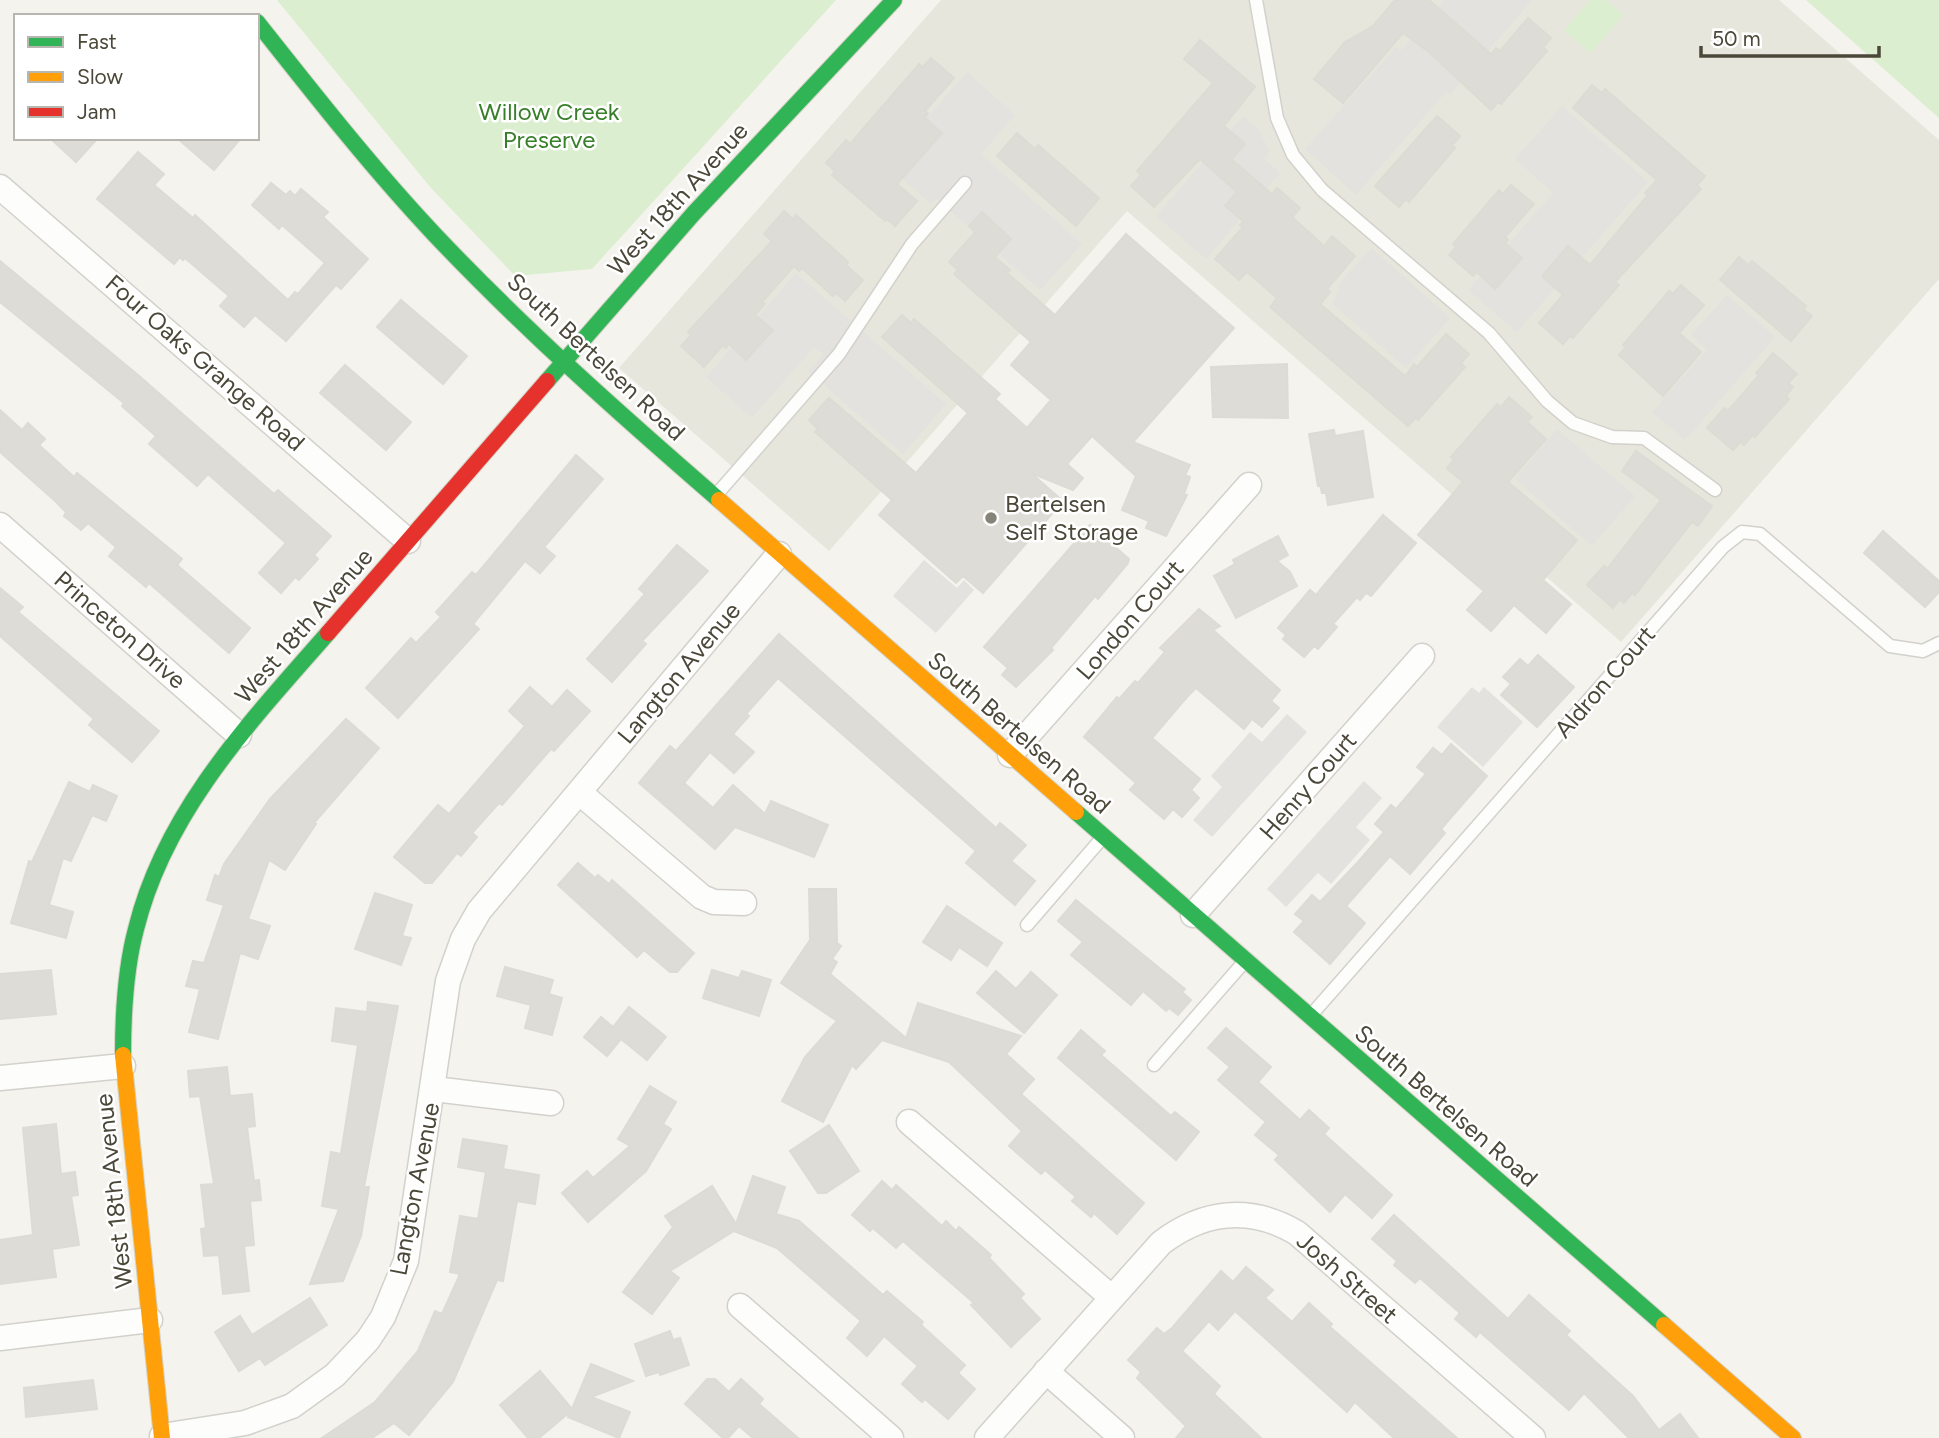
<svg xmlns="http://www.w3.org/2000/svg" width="1939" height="1438" viewBox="0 0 1939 1438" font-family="Figtree,sans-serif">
<rect width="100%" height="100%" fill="#f4f3ee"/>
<polygon fill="#e7e6dc" points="941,0 1779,0 1939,140 1939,279 1621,642 1127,211 829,551 619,368"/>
<g fill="#dbeecf">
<polygon points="277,0 836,0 592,269 526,275 520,281 431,188"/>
<polygon points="1590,0 1606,0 1624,15 1591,53 1564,31"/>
<polygon points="1806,0 1939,0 1939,118"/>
</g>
<g fill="#e3e2de">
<polygon points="1445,0 1532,0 1450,95 1446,92 1356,195 1305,149 1396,47 1401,50"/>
<polygon points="967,72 1015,115 981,154 1082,244 1040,290 936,198 931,204 886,164"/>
<polygon points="1562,106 1648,182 1517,332 1468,290 1553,193 1515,159"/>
<polygon points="1243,116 1258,129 1270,152 1264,159 1280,173 1206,259 1156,216"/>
<polygon points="1371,248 1450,318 1406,368 1333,304 1341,282"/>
<polygon points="796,273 946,404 903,454 808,371 823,354 814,347 752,418 706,377"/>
<polygon points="1727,295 1775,337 1685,440 1652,412 1707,350 1691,335"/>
<polygon points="1557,429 1635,496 1592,546 1515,479"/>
<polygon points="924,560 957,588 964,580 974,590 936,633 893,596"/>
<polygon points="1472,687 1479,693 1484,687 1523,722 1483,767 1437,727"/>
<polygon points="1287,714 1307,732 1212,837 1193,820 1222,787 1211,776 1250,732 1262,742"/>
<polygon points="1364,781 1382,798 1356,827 1370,840 1331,884 1318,873 1286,907 1267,889"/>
</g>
<g fill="#dedcd6" stroke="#dcdbd4" stroke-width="2">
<polygon points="1395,0 1429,0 1491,54 1496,48 1500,51 1528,18 1551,38 1543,47 1547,51 1501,104 1498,102 1491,110 1429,52 1403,33 1343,103 1314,79 1345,42 1373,26"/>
<polygon points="1200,40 1255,87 1224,126 1245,144 1231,159 1272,194 1277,188 1300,208 1292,217 1324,246 1332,236 1355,256 1327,289 1330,292 1320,304 1405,376 1414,364 1417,367 1446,334 1469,354 1461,363 1465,367 1418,420 1416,417 1408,426 1270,307 1277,298 1247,272 1239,280 1215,259 1243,227 1240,225 1243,221 1225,206 1237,192 1200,159 1154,207 1131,186 1141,175 1137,171 1213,83 1184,59"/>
<polygon points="931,58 954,78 925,111 928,113 925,118 942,133 897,184 917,201 895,226 887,219 885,221 832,175 835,171 826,163 846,140 850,144 919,64 923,67"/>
<polygon points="1592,85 1602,93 1605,89 1705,176 1697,185 1701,189 1615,282 1619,285 1573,338 1570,336 1563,344 1539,323 1563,295 1542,276 1568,246 1590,265 1648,195 1645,193 1657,180 1573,108"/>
<polygon points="1437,116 1460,136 1452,145 1455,148 1409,202 1406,199 1399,207 1375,186"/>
<polygon points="1017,133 1035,149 1038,145 1099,198 1076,226 997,156"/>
<polygon points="50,138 98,138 76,162"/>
<polygon points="177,138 241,138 214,170"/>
<polygon points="138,152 164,174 154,185 193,218 195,215 288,300 295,292 298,294 325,263 282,225 279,229 252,205 271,183 286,195 290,191 295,196 301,189 328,212 323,217 368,259 341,289 336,285 286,341 255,315 244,327 220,306 229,296 185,258 183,260 180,257 174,264 97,199"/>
<polygon points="1511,185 1534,204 1505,237 1508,240 1505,243 1522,258 1495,289 1477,272 1473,276 1449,255 1456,247 1453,244 1499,190 1503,194"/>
<polygon points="784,211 793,219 796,215 848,262 846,265 863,280 845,301 836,293 833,296 802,268 799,271 794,266 762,302 765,304 755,315 773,330 746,360 729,344 726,348 723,345 704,367 681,346 691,335 688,332 772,241 764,234"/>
<polygon points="982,212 1011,239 995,257 1010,270 1007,273 1055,315 1126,234 1234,328 1133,442 1190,465 1185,475 1190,477 1184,494 1187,495 1166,536 1146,528 1149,521 1122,510 1136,476 1092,436 1067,464 1083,478 1073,490 1031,473 1063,501 983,593 963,576 956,583 879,515 892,500 815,432 818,429 809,420 829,398 916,473 968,413 882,337 902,315 911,323 914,319 1000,394 995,399 1027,428 1051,400 1011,365 1031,342 954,274 958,270 949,262 975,232 969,226"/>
<polygon points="1739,257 1748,265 1752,261 1806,306 1803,309 1812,316 1791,341 1720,280"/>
<polygon points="0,261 138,375 274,494 278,490 331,536 314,555 318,559 299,580 295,577 281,593 259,573 286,543 208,474 197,486 149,444 156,436 122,406 124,403 0,302"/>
<polygon points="1681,285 1704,305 1679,333 1701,352 1663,396 1619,355 1626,347 1623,345 1669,291 1673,294"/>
<polygon points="401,300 467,356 443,384 377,327"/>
<polygon points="1773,353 1797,374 1788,383 1793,387 1786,396 1789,399 1755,437 1753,435 1744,445 1740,442 1733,450 1707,428 1724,408 1728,411 1759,375 1756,373"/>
<polygon points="1287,364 1288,418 1213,417 1211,367"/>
<polygon points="345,365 411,422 386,450 320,393"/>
<polygon points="1509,397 1532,417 1527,422 1546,439 1508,482 1577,540 1543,580 1571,604 1546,633 1514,605 1491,631 1467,610 1484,591 1418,535 1463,482 1447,468 1454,459 1451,457 1497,404 1501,407"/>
<polygon points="0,410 22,430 28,423 45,439 39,445 74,477 77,473 182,559 177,565 250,628 229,653 149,583 146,587 109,556 116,547 88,523 81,530 64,516 66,512 54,500 0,452"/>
<polygon points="1334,430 1335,436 1363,431 1373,497 1328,505 1326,493 1322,493 1320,485 1318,486 1309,434"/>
<polygon points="1636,451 1712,506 1698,526 1692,522 1635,595 1632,593 1624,603 1620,599 1613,608 1587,585 1604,566 1607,569 1661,500 1622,471"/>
<polygon points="576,455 603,479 544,547 555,556 540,573 525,561 473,624 479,629 398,718 366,688 411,638 416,643 441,617 436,612 472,572 476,575"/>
<polygon points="1383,515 1416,543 1371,596 1366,593 1360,600 1357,597 1333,624 1337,627 1318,649 1314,646 1304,657 1283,639 1286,635 1278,628 1310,590 1316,595"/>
<polygon points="1090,525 1129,559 1128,563 1098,599 1095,596 1051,648 1053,650 1016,687 1002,675 1008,668 984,647"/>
<polygon points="1883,531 1939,581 1939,592 1925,607 1864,553"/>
<polygon points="1278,536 1288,555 1277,561 1290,572 1297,586 1236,618 1214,576 1235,564 1233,560"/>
<polygon points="677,545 708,571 642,641 646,644 612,682 587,659 645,594 639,589"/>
<polygon points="0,588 23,607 18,612 159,731 132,762 89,725 94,719 0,636"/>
<polygon points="1199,609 1220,626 1213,630 1280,690 1271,701 1279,708 1262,727 1252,719 1244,729 1196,688 1187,697 1152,738 1200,779 1191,790 1199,798 1182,817 1173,809 1164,819 1130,790 1136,783 1084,737 1117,697 1119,699 1135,681 1138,683 1165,652 1160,648"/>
<polygon points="779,634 996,828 1000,823 1026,845 1011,861 1035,881 1015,905 966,863 976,851 778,678 746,714 749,716 733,734 754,752 734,773 710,752 684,783 713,808 733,785 765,814 771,801 828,825 814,857 735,827 715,849 639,783 670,746 676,751"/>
<polygon points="1538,655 1574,687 1537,727 1501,695 1511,684 1503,677 1520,659 1528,666"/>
<polygon points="530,687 552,707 567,690 590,711 554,751 551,749 502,805 499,803 472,833 477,837 461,856 457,853 432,883 425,883 394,857 438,805 449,814 525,726 509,711"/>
<polygon points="346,719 379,748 314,823 316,824 285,870 269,860 248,919 270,926 258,959 240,953 218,1039 189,1032 200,989 186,986 193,961 204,963 224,905 207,900 215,875 219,877 224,864 270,799"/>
<polygon points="1451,744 1487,776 1441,829 1445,833 1410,874 1390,856 1346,906 1365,923 1330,964 1294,932 1304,921 1295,914 1312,895 1320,902 1358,862 1384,832 1375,824 1391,805 1396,809 1426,774 1417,767 1433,748 1442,755"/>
<polygon points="69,782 90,792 93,785 117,796 106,821 92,815 71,861 63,858 49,905 73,912 66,938 11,923 29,861 32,862"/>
<polygon points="578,863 595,878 598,875 609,884 612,880 694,953 677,972 670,972 644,950 637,957 558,885"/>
<polygon points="809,889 836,889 837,943 841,946 832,959 837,962 830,974 906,1038 918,1003 1021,1036 1006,1054 1034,1079 1021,1094 1144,1203 1117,1234 1094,1213 1091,1217 1072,1201 1076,1197 1045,1170 1041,1174 1009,1146 1022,1131 949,1062 882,1040 856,1069 852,1065 823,1122 782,1101 805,1057 837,1021 781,983 810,940"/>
<polygon points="375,893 412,905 402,936 411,938 401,965 355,949"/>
<polygon points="1076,900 1185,989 1182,992 1191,1000 1178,1015 1169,1008 1166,1011 1143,991 1131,1005 1071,955 1083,942 1058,921"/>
<polygon points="947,906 1002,943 987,966 959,947 951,960 923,942"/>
<polygon points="505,967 553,980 549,994 562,998 552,1035 525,1028 531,1005 497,996"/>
<polygon points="51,970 56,1014 0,1019 0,974"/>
<polygon points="712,970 739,978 742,971 771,980 759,1016 703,998"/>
<polygon points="996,971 1016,989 1031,972 1057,995 1024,1033 977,993"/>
<polygon points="368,1002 398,1006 364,1187 369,1187 361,1236 343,1281 310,1284 339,1209 322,1206 331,1152 341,1154 358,1045 332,1041 336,1008 367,1012"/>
<polygon points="629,1007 666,1037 647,1060 621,1039 607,1056 584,1037 601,1017 613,1027"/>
<polygon points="1226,1028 1271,1067 1258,1082 1300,1120 1309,1110 1329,1128 1324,1134 1392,1195 1372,1218 1345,1194 1330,1212 1275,1160 1279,1155 1255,1135 1266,1122 1218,1080 1230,1067 1208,1048"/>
<polygon points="1081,1030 1105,1051 1101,1055 1171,1116 1175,1112 1199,1132 1176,1160 1058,1058"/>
<polygon points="227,1067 230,1096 252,1094 255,1126 247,1127 254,1181 259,1180 261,1200 250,1201 254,1245 244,1246 249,1291 223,1294 219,1255 204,1256 201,1229 206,1228 201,1185 214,1184 200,1096 190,1097 188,1071"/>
<polygon points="650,1086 676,1102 663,1124 671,1129 646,1171 588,1222 562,1193 587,1171 593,1178 630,1146 618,1139"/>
<polygon points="56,1124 61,1174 75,1172 78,1195 71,1196 79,1245 52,1249 56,1277 0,1284 0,1240 33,1235 23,1128"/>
<polygon points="829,1125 859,1171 826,1193 818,1193 790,1151"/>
<polygon points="463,1139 507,1146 503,1169 539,1175 535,1204 517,1201 503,1281 497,1280 453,1382 409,1435 394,1423 372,1438 322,1438 375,1402 418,1351 435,1311 442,1314 460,1274 450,1272 460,1216 478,1219 486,1172 458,1167"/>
<polygon points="753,1176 785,1187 776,1214 799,1221 883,1295 887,1291 923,1322 921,1325 965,1365 958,1373 975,1389 948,1419 925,1399 922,1402 902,1384 918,1366 884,1336 867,1356 847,1338 861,1321 777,1248 734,1231 670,1271 679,1278 652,1314 623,1292 673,1227 665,1216 712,1186 736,1224"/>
<polygon points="882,1181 892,1190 896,1185 942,1226 946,1221 956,1231 959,1227 991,1255 989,1258 1024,1294 1020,1298 1040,1319 1011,1347 971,1305 974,1303 903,1241 896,1248 873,1228 870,1231 852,1215"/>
<polygon points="1394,1215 1508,1319 1529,1295 1570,1331 1566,1335 1633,1396 1659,1430 1680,1414 1698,1438 1629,1438 1584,1393 1569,1410 1480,1332 1476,1337 1455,1319 1460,1313 1420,1278 1415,1283 1394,1265 1397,1261 1372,1239"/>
<polygon points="1246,1267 1273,1290 1265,1298 1292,1322 1309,1303 1332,1324 1330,1327 1457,1438 1394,1438 1355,1402 1347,1412 1235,1311 1218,1330 1209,1321 1182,1351 1220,1386 1214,1394 1261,1438 1176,1438 1186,1426 1137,1378 1141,1372 1128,1360 1157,1328 1164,1334 1172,1328 1221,1271 1233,1282"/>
<polygon points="310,1298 327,1325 265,1365 260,1358 239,1371 215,1332 240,1316 252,1335"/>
<polygon points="670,1331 673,1340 680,1338 689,1365 660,1375 659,1372 646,1376 635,1344"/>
<polygon points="591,1364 633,1381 591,1397 630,1412 619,1438 568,1417 571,1411 539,1438 528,1438 500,1405 540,1371 572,1409"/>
<polygon points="707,1379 715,1379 729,1392 741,1379 763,1399 759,1404 798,1438 753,1438 739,1426 728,1438 723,1438 685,1404"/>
<polygon points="93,1380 97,1409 26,1417 24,1388"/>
</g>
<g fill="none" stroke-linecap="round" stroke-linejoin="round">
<g stroke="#d2d1cb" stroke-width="15">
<g id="lane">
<polyline points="1256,0 1277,118 1293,155 1322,190 1489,333 1547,401 1573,423 1612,437 1644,438 1715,490"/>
<polyline points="717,494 839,354 912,244 965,183"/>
<polyline points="1027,925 1103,837"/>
<polyline points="1312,1014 1723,547 1742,532 1760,534 1890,646 1923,651 1939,643"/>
<polyline points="1154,1065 1245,961"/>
</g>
</g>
<g stroke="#d2d1cb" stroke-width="27">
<g id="street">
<polyline points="0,187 408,541"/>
<polyline points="0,525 239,735"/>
<polyline points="1010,755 1249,485"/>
<polyline points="580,793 702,897 714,902 744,903"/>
<polyline points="1193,915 1422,656"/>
<polyline points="0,1078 123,1066"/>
<polyline points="434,1089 551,1103"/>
<polyline points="909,1122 1111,1297"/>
<polyline points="740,1306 891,1438"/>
<polyline points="0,1338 150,1320"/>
<polyline points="1046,1371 1122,1438"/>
<polyline points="162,1436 245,1423 292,1406 335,1375 368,1340 383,1317 406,1261 448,981 463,939 479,911 779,554"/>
<path d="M987 1438 1161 1243C1203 1211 1250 1205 1297 1233L1533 1438"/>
</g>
</g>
<g stroke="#d3d2c5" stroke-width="18">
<g id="fast">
<path d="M257 22C314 94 371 167 435 235 524 329 621 415 719 500"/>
<polyline points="547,381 694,213 894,0"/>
<polyline points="1076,812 1664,1325"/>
<path d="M123 1055C123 1013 125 970 136 929 165 811 251 721 328 633"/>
</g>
</g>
<g stroke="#d3d2c5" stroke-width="18">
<g id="slow">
<polyline points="719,500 1076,812"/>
<polyline points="123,1055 162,1438"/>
<polyline points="1664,1325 1793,1438"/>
</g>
</g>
<g stroke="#d3d2c5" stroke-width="18">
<polyline id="jam" points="328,633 547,381"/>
</g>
<use href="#lane" stroke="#fdfdfc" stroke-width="12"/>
<use href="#street" stroke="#fdfdfc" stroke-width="24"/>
<use href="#fast" stroke="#30b455" stroke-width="16"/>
<use href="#slow" stroke="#ff9f0a" stroke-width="16"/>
<use href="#jam" stroke="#e5322d" stroke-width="16"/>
</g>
<circle fill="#868478" stroke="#fff" stroke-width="2.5" cx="991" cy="518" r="7"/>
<g text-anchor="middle" stroke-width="5" stroke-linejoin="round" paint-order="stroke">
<g font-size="24" fill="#387f2a" stroke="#fff">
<text x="549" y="120">Willow Creek<tspan x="549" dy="28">Preserve</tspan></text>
</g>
<g font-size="24" fill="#4b4839" stroke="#fff">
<text transform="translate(678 199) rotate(-48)" y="8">West 18th Avenue</text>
<text transform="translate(596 357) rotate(43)" y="8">South Bertelsen Road</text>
<text transform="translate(205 363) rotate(41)" y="8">Four Oaks Grange Road</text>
<text transform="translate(1130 620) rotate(-49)" y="8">London Court</text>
<text transform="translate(304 626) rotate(-49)" y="8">West 18th Avenue</text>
<text transform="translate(120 630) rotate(41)" y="8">Princeton Drive</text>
<text transform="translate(679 673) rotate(-50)" y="8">Langton Avenue</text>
<text transform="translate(1605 682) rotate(-49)" y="8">Aldron Court</text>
<text transform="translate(1019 733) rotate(41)" y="8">South Bertelsen Road</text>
<text transform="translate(1308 786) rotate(-49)" y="8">Henry Court</text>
<text transform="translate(1446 1106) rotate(41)" y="8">South Bertelsen Road</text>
<text transform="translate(415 1189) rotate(-79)" y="8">Langton Avenue</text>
<text transform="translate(114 1191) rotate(-96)" y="8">West 18th Avenue</text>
<text transform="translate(1347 1278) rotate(41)" y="8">Josh Street</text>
</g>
<g font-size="24" fill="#4b4839" stroke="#fff" text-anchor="start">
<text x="1005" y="512">Bertelsen<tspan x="1005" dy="28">Self Storage</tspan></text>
</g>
</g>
<rect x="14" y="14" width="245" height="126" fill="#ffffff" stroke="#b7b6b0" stroke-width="2"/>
<rect x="28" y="37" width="35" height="10" fill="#30b455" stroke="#b7b6b0" stroke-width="2"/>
<text x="77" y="49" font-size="21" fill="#4b4839">Fast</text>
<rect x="28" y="72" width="35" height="10" fill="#ff9f0a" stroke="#b7b6b0" stroke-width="2"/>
<text x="77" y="84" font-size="21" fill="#4b4839">Slow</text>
<rect x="28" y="107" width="35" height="10" fill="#e5322d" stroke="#b7b6b0" stroke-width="2"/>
<text x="77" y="119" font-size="21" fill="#4b4839">Jam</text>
<path d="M1701 46v10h178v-10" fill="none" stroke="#4b4839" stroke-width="3.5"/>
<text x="1712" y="46" font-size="21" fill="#4b4839" stroke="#ffffff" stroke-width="5" paint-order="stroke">50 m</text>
</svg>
